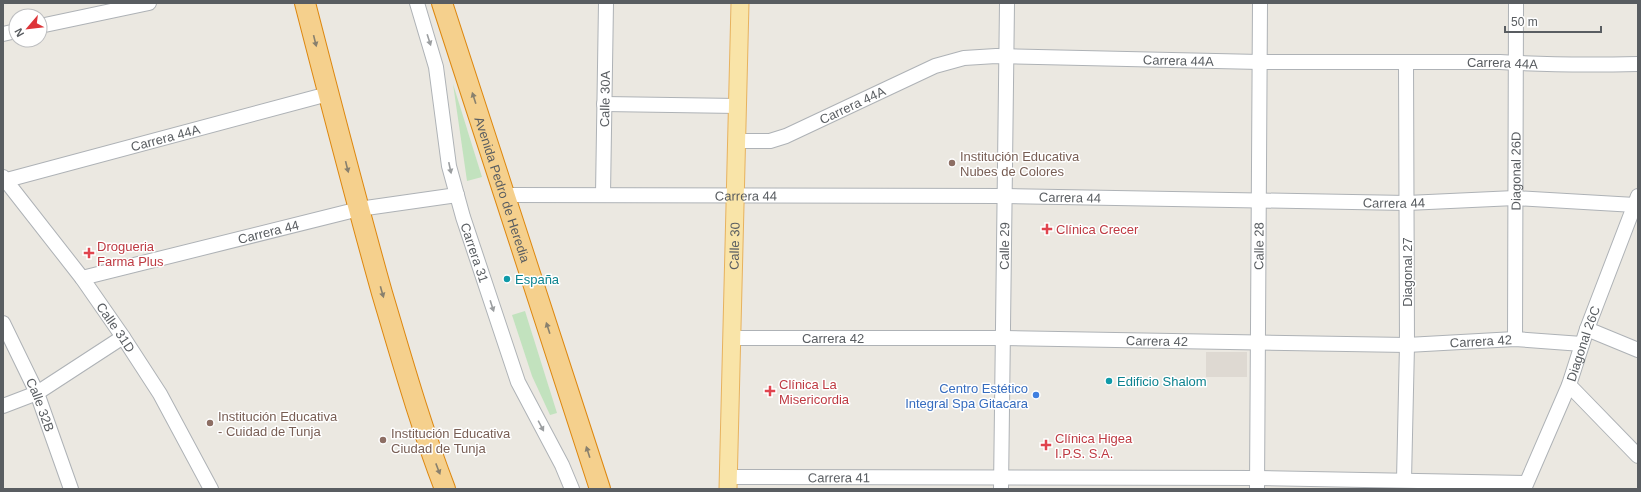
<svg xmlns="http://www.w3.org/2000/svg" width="1641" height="492" viewBox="0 0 1641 492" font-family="Arial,sans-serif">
<rect width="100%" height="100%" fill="#ebe8e1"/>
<rect fill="#ded9d2" x="1206" y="352" width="41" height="25"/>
<g fill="#c2e2be">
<polygon points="453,84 482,177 467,181"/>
<polygon points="525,311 557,413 550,415 532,376 512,315"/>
</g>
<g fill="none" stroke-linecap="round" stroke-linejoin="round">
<g stroke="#aeb2b6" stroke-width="16">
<g id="minor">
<path id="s1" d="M417 3 436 67 449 166 463 217 518 382 562 465 572 489"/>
<polyline points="40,26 149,3"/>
<polyline points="3,34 16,31"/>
<polyline points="604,104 738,106"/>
<path id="s2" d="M737 141H770L786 136 935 66 964 58 996 56 1260 62H1500C1546 65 1592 65 1638 64"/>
<path id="s3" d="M3 177 82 278 123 337 160 394 211 489"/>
<path id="s4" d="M3 181 328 94"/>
<path id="s5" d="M603 194 606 3"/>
<path id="s6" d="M505 195 1004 196 1407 203 1515 198 1635 205"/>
<path id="s7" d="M82 278 359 209 457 195"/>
<path id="s8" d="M3 323 37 393 71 489"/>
<polyline points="1587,329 1638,350"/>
<path id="s9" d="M732 338H1003L1407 345 1515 339 1582 344"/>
<path id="s10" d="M1515 339 1516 3"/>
<polyline points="1569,385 1638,456"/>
<polyline points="3,406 37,393 123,337"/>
<path id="s11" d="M728 477 1257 478 1526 483"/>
<polyline points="1404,480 1407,345 1406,63"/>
<path id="s12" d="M1001 489 1007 3"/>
<path id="s13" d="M1257 489 1260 3"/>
<path id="s14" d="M1524 489 1569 385 1587 329 1638 196"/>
</g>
</g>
<g stroke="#e7b25e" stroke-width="19">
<g id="major">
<path id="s15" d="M728 489 740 3"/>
</g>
</g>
<g stroke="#dd870f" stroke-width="22">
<g id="highway">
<path d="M305 3C330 100 355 197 382 293 402 360 420 424 445 489"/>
<path id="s16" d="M442 3 600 489"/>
</g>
</g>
<use href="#minor" stroke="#fff" stroke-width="14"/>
<use href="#major" stroke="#f9e4a8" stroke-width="17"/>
<use href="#highway" stroke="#f5d08d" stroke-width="20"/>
</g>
<defs><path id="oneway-solid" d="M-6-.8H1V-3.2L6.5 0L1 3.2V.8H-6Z"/></defs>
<g fill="#9b9ea0">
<use href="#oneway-solid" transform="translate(429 40) rotate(72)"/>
<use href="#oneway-solid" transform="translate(450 168) rotate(78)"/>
<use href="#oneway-solid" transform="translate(492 306) rotate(72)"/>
<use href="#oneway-solid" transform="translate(541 426) rotate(62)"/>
</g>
<g fill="#88806e">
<use href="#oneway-solid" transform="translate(315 41) rotate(76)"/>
<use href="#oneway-solid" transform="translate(474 98) rotate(-108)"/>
<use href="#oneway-solid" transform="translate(347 167) rotate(76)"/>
<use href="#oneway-solid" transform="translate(382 292) rotate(74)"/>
<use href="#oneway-solid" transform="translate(548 328) rotate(-108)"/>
<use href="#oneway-solid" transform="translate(588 452) rotate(-108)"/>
<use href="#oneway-solid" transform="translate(438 469) rotate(69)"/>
</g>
<g fill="#8d6e63" stroke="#fff" stroke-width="1.5">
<circle cx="952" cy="163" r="4"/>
<circle cx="210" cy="423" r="4"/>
<circle cx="383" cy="440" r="4"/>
</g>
<g fill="#e0444e" stroke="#fff" stroke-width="1.5">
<path d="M1045 223h4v4h4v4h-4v4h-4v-4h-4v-4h4z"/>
<path d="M87 247h4v4h4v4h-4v4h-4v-4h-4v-4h4z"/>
<path d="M768 385h4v4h4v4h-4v4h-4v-4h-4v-4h4z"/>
<path d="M1044 439h4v4h4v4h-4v4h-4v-4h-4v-4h4z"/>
</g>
<g fill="#0f9aa8" stroke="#fff" stroke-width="1.5">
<circle cx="507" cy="279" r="4"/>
<circle cx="1109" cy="381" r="4"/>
</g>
<circle fill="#3f7fe0" stroke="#fff" stroke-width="1.5" cx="1036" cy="395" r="4"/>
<g text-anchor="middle" stroke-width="3" stroke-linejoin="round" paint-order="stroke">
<g font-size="13" fill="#595d61" stroke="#fff">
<text dy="5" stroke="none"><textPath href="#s2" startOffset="459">Carrera 44A</textPath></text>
<text dy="5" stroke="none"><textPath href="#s2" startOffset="783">Carrera 44A</textPath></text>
<text dy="5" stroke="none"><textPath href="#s5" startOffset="95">Calle 30A</textPath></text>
<text dy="5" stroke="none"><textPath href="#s2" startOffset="123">Carrera 44A</textPath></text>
<text dy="5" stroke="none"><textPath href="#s4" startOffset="168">Carrera 44A</textPath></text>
<text dy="5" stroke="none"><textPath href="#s10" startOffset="168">Diagonal 26D</textPath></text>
<text dy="5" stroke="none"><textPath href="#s16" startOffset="196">Avenida Pedro de Heredia</textPath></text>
<text dy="5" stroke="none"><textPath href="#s6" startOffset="241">Carrera 44</textPath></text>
<text dy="5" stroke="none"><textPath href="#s6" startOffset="565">Carrera 44</textPath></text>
<text dy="5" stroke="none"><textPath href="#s6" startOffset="889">Carrera 44</textPath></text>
<text dy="5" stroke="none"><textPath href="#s7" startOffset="192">Carrera 44</textPath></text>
<text dy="5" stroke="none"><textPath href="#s15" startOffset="243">Calle 30</textPath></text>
<text dy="5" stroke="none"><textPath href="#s12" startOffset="243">Calle 29</textPath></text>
<text dy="5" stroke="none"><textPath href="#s13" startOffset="243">Calle 28</textPath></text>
<text dy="5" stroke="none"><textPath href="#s1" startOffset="257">Carrera 31</textPath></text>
<text transform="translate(1407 272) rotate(-90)" y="5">Diagonal 27</text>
<text dy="5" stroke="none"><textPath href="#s3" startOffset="188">Calle 31D</textPath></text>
<text dy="5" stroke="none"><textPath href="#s9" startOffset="101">Carrera 42</textPath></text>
<text dy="5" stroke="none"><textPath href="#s9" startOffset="425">Carrera 42</textPath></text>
<text dy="5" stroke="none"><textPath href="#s9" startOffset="749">Carrera 42</textPath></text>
<text dy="5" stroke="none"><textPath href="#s14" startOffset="157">Diagonal 26C</textPath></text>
<text dy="5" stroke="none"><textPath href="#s8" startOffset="90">Calle 32B</textPath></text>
<text dy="5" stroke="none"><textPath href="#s11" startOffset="111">Carrera 41</textPath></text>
</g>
<g font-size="13" fill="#785e54" stroke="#fff" text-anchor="start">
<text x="960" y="161">Institución Educativa<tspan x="960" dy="15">Nubes de Colores</tspan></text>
<text x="218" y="421">Institución Educativa<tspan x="218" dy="15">- Cuidad de Tunja</tspan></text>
<text x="391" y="438">Institución Educativa<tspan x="391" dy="15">Ciudad de Tunja</tspan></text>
</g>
<g font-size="13" fill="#be3a42" stroke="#fff" text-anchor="start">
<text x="1056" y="234">Clínica Crecer</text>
<text x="97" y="251">Drogueria<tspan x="97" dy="15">Farma Plus</tspan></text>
<text x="779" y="389">Clínica La<tspan x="779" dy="15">Misericordia</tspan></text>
<text x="1055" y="443">Clínica Higea<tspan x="1055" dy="15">I.P.S. S.A.</tspan></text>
</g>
<g font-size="13" fill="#0d838f" stroke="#fff" text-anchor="start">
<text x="515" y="284">España</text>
<text x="1117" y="386">Edificio Shalom</text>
</g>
<g font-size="13" fill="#366cbe" stroke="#fff" text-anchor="end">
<text x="1028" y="393">Centro Estético<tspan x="1028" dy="15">Integral Spa Gitacara</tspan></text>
</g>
</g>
<rect width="1641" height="492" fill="none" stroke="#595d61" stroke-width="8"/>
<g transform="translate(28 28) rotate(242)"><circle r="19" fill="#ffffff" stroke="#bdbec0"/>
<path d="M0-3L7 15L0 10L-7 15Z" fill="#dd3539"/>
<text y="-6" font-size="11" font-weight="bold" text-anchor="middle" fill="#595d61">N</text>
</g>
<path d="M1505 26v6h96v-6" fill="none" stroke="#595d61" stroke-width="2"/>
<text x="1511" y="26" font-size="12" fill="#595d61" stroke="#ffffff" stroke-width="3" paint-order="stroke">50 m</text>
</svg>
